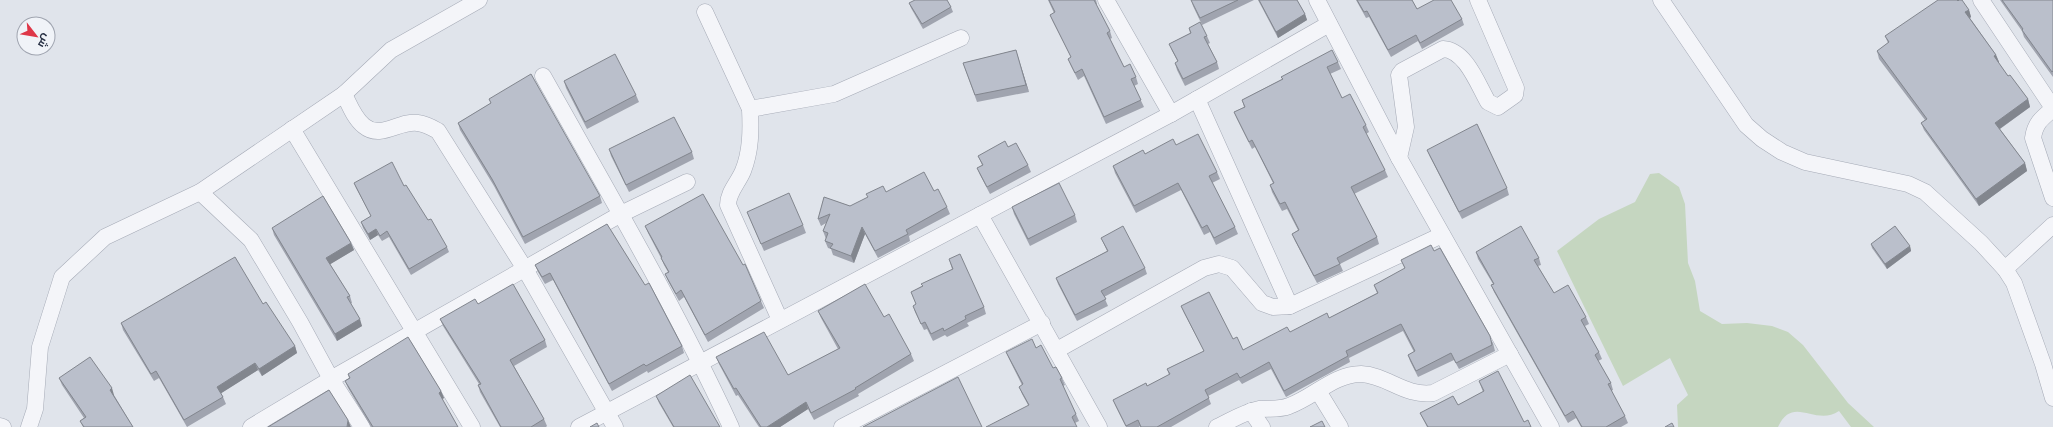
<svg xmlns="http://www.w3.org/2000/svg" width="2053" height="427" viewBox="0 0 2053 427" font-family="'Titillium Web',Cairo,sans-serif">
<rect width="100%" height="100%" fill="#e0e4eb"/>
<path fill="#c5d6c0" d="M1659 173 1679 187 1685 204 1688 263 1695 281 1700 311 1722 324 1747 323 1772 326 1788 332 1803 345 1848 403 1874 427H1851L1839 411C1815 427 1793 394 1778 427H1678L1677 405 1688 395 1670 358 1623 386 1557 251 1599 219 1635 202 1650 174Z"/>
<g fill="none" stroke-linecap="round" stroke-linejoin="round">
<g stroke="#a5aab6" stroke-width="17">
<g id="minor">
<polyline points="1106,0 1171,114"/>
<polyline points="1317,0 1399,158 1551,427"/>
<polyline points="1661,0 1746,125 1762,139 1782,152 1805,162 1908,184 1925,192 1981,243 2005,269 2014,283 2043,364 2053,398"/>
<polyline points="1981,0 2053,108"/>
<path d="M705 12 750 109C751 130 751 151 743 171 738 183 728 192 728 205L780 320"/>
<path d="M543 76C608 192 675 306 731 427"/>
<path d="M344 94C349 104 354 118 364 126 381 140 399 120 418 123 426 124 431 127 438 131L525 269 615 427"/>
<polyline points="1197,99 1290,306"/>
<polyline points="750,109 834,94 961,38"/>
<path d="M2053 109C2042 118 2035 123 2033 138L2053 198"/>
<polyline points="292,129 472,427"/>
<path d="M1399 158 1406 127 1399 75 1402 71 1443 49C1466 50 1478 85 1488 102L1498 107 1515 95 1516 88 1478 0"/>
<polyline points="200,192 251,240 300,322 331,379 362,427"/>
<polyline points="980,215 1099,427"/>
<polyline points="2005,269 2053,225"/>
<polyline points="1057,350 1204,268 1219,264 1232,268 1262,303 1273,307 1290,306 1442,235"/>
<polyline points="1318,391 1340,427"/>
<polyline points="1251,411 1262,427"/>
<polyline points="0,426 3,427"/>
<polyline points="29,427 35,409 40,347 62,277 105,237 200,192 344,94 391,50 479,0"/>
<polyline points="251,427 331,379 621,214 687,182"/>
<polyline points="579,427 1171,114 1329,24"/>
<polyline points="842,427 1042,323"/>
<path d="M1217 427C1230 421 1244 412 1259 409 1269 408 1279 410 1289 406 1314 397 1334 374 1361 374 1387 375 1405 397 1433 393L1510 354"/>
</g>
</g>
<use href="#minor" stroke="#f4f5f9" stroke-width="16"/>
</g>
<g fill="#a0a4af">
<polygon points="1048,0 1096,0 1097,4 1096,5 1110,31 1112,38 1110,39 1124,67 1136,77 1138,84 1134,86 1144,107 1106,124 1084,76 1078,80 1071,66 1068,59 1071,57 1053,22 1050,15 1054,13"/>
<polygon points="1191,0 1254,0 1202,25 1193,6"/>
<polygon points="1258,0 1297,0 1305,14 1307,20 1278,38"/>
<polygon points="1356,0 1412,0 1417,9 1462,19 1464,25 1422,49 1418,41 1391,57 1369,17 1366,18"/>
<polygon points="2000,0 2053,0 2053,77 2024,37 2022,31"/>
<polygon points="1958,1 1969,10 1971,17 1970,18 1996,55 1999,62 1998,62 2008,76 2028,99 2030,107 2000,129 2025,163 2027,171 1979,206 1924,130 1921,123 1925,120 1879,59 1877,51 1888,43 1885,36"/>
<polygon points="909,3 951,7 953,12 923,29 911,8"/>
<polygon points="1189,28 1207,36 1210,43 1208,44 1217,62 1219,69 1185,86 1177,70 1175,63 1178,62 1172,51 1169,44 1190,33"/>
<polygon points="1016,50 1029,92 977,102 963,63"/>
<polygon points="1338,62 1341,69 1330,74 1342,98 1366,125 1369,132 1366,134 1385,170 1388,177 1354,194 1377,237 1379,244 1340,264 1343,271 1317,283 1295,241 1292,234 1298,230 1287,209 1282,211 1272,192 1270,185 1273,183 1255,147 1252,149 1237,119 1234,112 1244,107 1242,100 1282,79 1281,77"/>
<polygon points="564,81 636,95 639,102 587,129 566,88"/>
<polygon points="489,99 600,196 602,203 525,244 494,186 460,130 458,123 491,103"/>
<polygon points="1176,145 1217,172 1220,179 1212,183 1235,227 1238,234 1216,245 1210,232 1204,235 1181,190 1136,213 1115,173 1113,166 1145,154"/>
<polygon points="1008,147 1028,165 1031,172 990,194 980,175 977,168 982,165 978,156"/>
<polygon points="609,149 692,152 694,159 629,192 611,156"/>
<polygon points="1427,150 1507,188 1509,195 1462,219 1430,157"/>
<polygon points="354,183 404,186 428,220 447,247 449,252 411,275 389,237 382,241 378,235 370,240 363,228 361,222 371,216 356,188"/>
<polygon points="934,191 947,207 950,214 909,236 910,241 878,258 865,234 854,263 833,255 831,249 828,248 825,241 826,239 823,231 826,223 821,226 818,219 824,197 850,206 886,192"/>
<polygon points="1012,207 1075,215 1077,222 1030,246 1014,214"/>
<polygon points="747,212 803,225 806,233 764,251"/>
<polygon points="607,224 682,346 684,353 648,373 647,371 612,391 553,280 545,284 538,272 535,265"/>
<polygon points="645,226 761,301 764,308 708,342 684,297 679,301 668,281 665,274 668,272 664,265 661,258 648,233"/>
<polygon points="272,228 351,243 354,250 330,264 350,296 352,303 350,304 362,326 337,341 274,235"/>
<polygon points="1101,238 1145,268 1147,274 1104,297 1108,306 1077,321 1058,284 1056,278 1107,251"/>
<polygon points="1871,244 1910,246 1911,251 1887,269 1872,248"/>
<polygon points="1434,251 1493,343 1495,351 1459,369 1454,360 1418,377 1410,361 1408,355 1414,352 1403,331 1349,358 1350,362 1286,397 1271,369 1242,384 1239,380 1208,396 1211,404 1171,427 1140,427 1140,426 1139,427 1126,427 1116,407 1113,400 1147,386 1169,375 1167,369 1204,351 1184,313 1181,306 1233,339 1243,350 1290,332 1329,318 1377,293 1374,285 1405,269 1401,260"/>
<polygon points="1476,252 1539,258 1541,265 1538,266 1554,293 1586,317 1589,324 1585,326 1599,352 1602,359 1598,361 1611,383 1613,390 1611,391 1625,416 1628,423 1621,427 1581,427 1576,418 1568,423 1494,292 1491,285 1493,284 1478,259"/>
<polygon points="949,259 984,307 986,314 967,323 969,326 947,337 945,335 933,341 927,329 924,330 915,312 913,306 916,304 911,292 952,269"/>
<polygon points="263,304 295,346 297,353 262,376 258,370 221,393 223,397 226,404 187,427 159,378 154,381 123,330 121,323"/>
<polygon points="478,304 545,340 547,347 514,366 544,419 547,426 546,427 500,427 480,392 478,385 479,384 443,326 440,319"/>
<polygon points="818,311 884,317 911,354 914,361 858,394 859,396 814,420 808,409 780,427 759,427 738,395 736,396 719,364 716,357 788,375 838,349 821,318"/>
<polygon points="1036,348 1053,368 1062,378 1065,385 1063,386 1076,414 1079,421 1075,423 1028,405 1022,394 1019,387 1022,385 1009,359 1006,352"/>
<polygon points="348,374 441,391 444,398 442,399 458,427 371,427 348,388 345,381 349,378"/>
<polygon points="59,378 114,395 133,427 83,427 80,421 84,418 62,385"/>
<polygon points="1479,381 1524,422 1531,427 1427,427 1420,413 1458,405 1483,392"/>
<polygon points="656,396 720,427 673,427 659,403"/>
</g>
<g fill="#82868e">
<polygon points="1969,10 1971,17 1968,19 1965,12"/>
<polygon points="1305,14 1307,20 1278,38 1276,32"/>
<polygon points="1016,50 1018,57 1029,92 1026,85"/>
<polygon points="1996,55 1999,62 1996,64 1994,56"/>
<polygon points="2028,99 2030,107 1998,130 1995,123"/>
<polygon points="2025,163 2027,171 1979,206 1976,199"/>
<polygon points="862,227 865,234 854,263 851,256"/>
<polygon points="376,229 378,235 370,240 368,234"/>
<polygon points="351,243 354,250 329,265 326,258"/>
<polygon points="1910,246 1911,251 1887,269 1885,264"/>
<polygon points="360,319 362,326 337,341 335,334"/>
<polygon points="295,346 297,353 262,376 259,369"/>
<polygon points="255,363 258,370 220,394 217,387"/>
<polygon points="112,388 114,395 113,397 110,390"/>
<polygon points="441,391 444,398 441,400 439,393"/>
<polygon points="806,402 808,409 780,427 767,427"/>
<polygon points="348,420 351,427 347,427"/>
</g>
<g fill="#babfcb" stroke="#82868e">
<polygon points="915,0 947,0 951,7 922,24 909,3"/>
<polygon points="1049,0 1094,0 1110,31 1107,33 1124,67 1130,64 1136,77 1131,79 1141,100 1104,117 1082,69 1075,73 1068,59 1071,57 1050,15 1055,12"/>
<polygon points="1191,0 1238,0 1200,18"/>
<polygon points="1259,0 1297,0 1305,14 1276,32"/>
<polygon points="1357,0 1412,0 1417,9 1434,0 1451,0 1462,19 1420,43 1416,35 1388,50 1367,11 1364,12"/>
<polygon points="1938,0 1957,0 1958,1 1959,0 1962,0 1969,10 1965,12 1996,55 1994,56 2008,76 2010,75 2028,99 1995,123 2025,163 1976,199 1921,123 1927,119 1877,51 1889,42 1885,36"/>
<polygon points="2002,0 2053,0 2053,71 2052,72 2022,30 2023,29"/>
<polygon points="1200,22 1207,36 1204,37 1217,62 1183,79 1175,63 1178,61 1169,44 1191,33 1189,28"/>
<polygon points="1016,50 1026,85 975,95 963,63"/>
<polygon points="1332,50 1338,62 1327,67 1342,98 1350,94 1366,125 1363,127 1385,170 1351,187 1377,237 1337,258 1340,264 1314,276 1292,234 1299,230 1285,202 1280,204 1270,185 1274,183 1252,140 1249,142 1234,112 1245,107 1242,100 1283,79 1281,77"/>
<polygon points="615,54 636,95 585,122 564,81"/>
<polygon points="531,74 600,196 523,237 492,179 458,123 491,103 489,99"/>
<polygon points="674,117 692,152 626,185 609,149"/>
<polygon points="1477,124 1507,188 1459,212 1427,150"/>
<polygon points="1198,134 1217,172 1209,176 1235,227 1214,238 1207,225 1202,228 1178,183 1134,206 1113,166 1143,150 1145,154 1173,139 1176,145"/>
<polygon points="1005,141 1008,147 1016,143 1028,165 987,187 977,168 983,165 978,156"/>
<polygon points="392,162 404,186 406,185 428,220 431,219 447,247 409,269 387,231 380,236 376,229 368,234 361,222 371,216 354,183"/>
<polygon points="924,172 934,191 938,189 947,207 906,230 908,234 875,251 862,227 851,256 830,248 833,244 825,241 828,233 823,231 830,214 818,219 824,197 850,206 868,197 866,194 883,186 886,192"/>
<polygon points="1059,183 1075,215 1028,239 1012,207"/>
<polygon points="789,193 803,225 761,244 747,212"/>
<polygon points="703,194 743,265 745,264 761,301 705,335 681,290 676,294 665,274 669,272 661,258 662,257 645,226"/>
<polygon points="323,196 351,243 326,258 350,296 347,297 360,319 335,334 272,228"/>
<polygon points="607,224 645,285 649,283 682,346 646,366 644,364 609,384 550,273 542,277 535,265"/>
<polygon points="1123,226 1145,268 1101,291 1106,299 1075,315 1056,278 1108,251 1101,238"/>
<polygon points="1521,226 1539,258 1534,260 1554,293 1568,285 1586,317 1581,320 1599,352 1595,355 1611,383 1608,384 1625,416 1606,427 1582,427 1573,411 1565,416 1491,285 1494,284 1476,252"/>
<polygon points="1895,226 1910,246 1885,264 1871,244"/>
<polygon points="1431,245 1434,251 1440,248 1490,336 1492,345 1456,363 1451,353 1416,371 1408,355 1415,351 1401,324 1346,351 1348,356 1284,391 1269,362 1240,378 1237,373 1205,390 1209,398 1157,427 1141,427 1138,420 1126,426 1113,400 1146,383 1147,386 1170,374 1167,369 1204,351 1181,306 1209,292 1233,339 1237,337 1243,350 1287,327 1290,332 1327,313 1329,318 1378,293 1374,285 1405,268 1401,260"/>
<polygon points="960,254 984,307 965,316 966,319 944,331 943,328 931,334 925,322 921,324 913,306 916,304 911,292 923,286 921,284 953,269 949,259"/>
<polygon points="235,257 263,304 266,302 295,346 259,369 255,363 217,387 223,397 184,420 156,371 151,374 121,323"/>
<polygon points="513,284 545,340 510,360 544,419 531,427 501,427 478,385 481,384 440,319 475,299 478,304"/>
<polygon points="865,284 884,317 889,314 911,354 855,388 856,389 811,413 806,402 767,427 761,427 736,388 734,389 716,357 764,332 788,375 840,348 818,311"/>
<polygon points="408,337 441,391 439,393 458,427 373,427 345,381 350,378 348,374"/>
<polygon points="1032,339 1036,348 1041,345 1053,368 1056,367 1062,378 1060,379 1076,414 1072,417 1077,427 986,427 1029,405 1019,387 1023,384 1006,352"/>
<polygon points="90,357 112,388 110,390 133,427 84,427 80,421 86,417 59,378"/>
<polygon points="1498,371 1524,422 1528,420 1531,427 1428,427 1420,413 1453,396 1458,405 1484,391 1479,381"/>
<polygon points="690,375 720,427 674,427 656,396"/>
<polygon points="958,377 982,427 863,427"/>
<polygon points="329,390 348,420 347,427 268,427"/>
<polygon points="1322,421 1325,427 1310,427"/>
<polygon points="597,423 599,427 590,427"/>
<polygon points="1672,423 1674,427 1665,427"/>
</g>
<g transform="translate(36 36) rotate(121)"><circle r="19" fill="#f0f3f8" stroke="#a0a5b0"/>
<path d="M0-3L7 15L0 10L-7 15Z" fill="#de3748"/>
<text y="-6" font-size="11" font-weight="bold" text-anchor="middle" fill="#273044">ش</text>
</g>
</svg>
